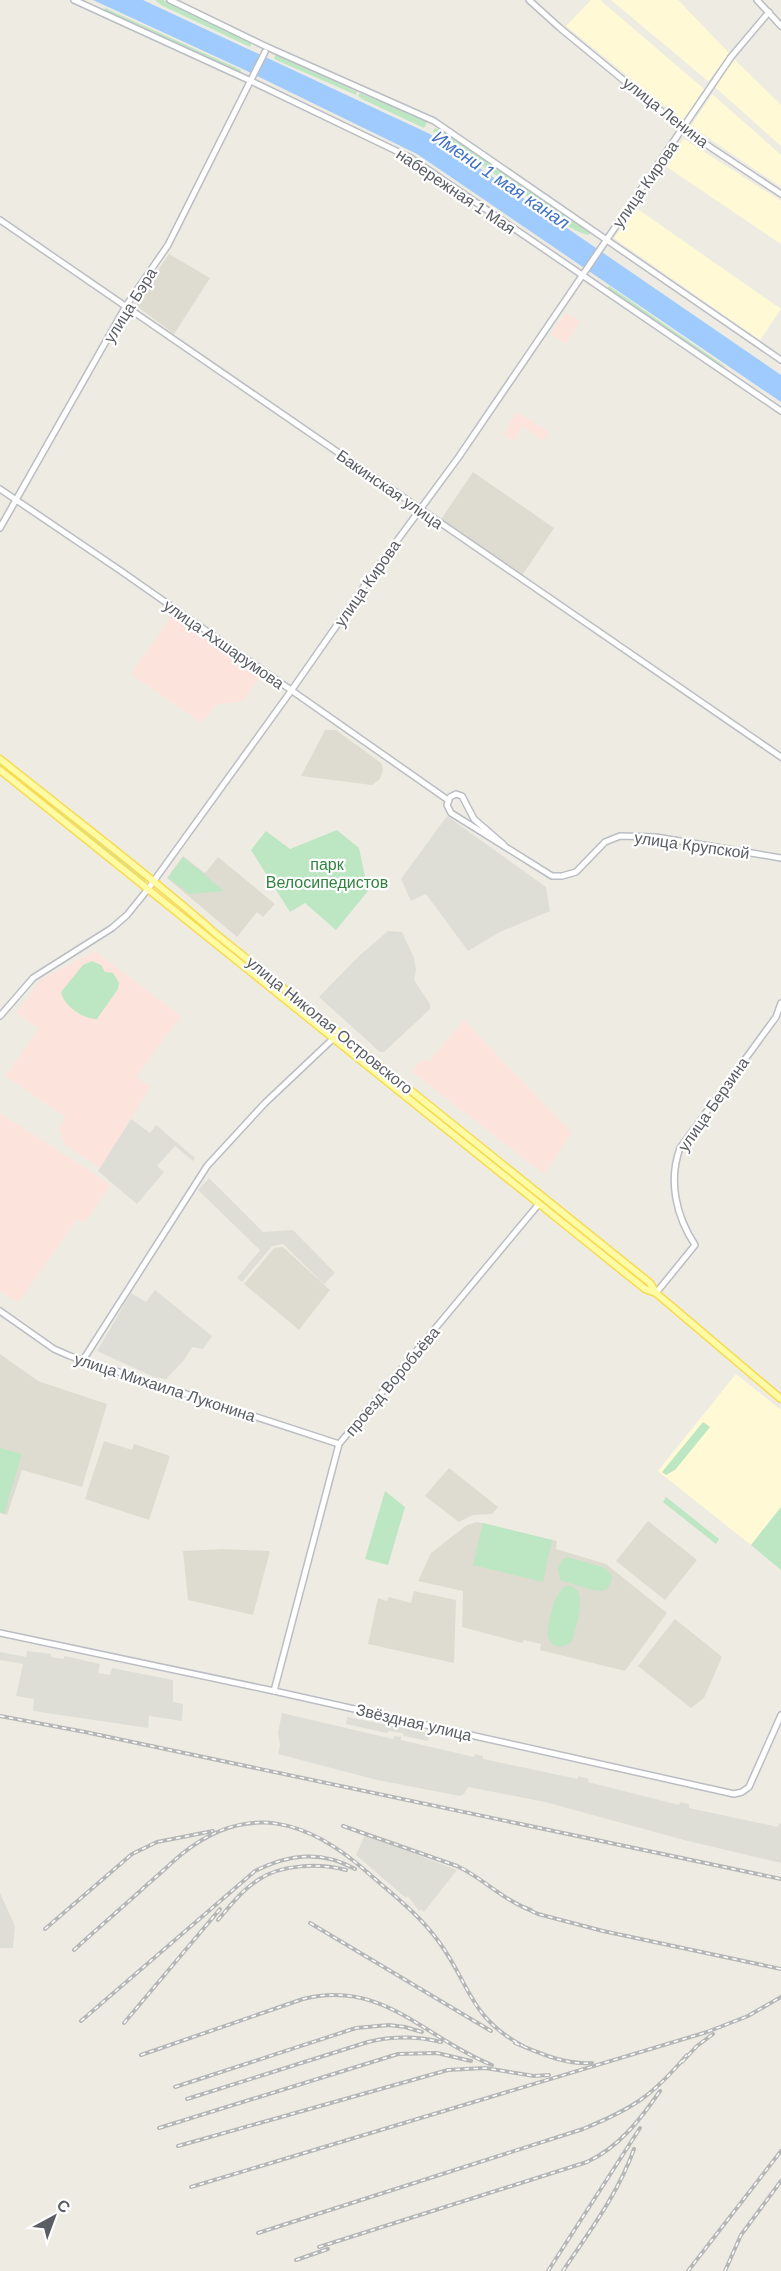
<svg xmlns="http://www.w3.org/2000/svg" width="781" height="2271" viewBox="0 0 781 2271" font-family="Arial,sans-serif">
<rect width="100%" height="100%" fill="#eeece2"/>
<g fill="#fffad5">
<polygon points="591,0 600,0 704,89 683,121 566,26"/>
<polygon points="611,0 678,0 730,54 708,81"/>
<polygon points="734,59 781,105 781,146 715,87"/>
<polygon points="712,94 781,155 781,187 691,126"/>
<polygon points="684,139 781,201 781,244 664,165"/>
<polygon points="636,208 781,309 760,340 614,238"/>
<polygon points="736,1374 781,1410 781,1507 751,1545 658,1471"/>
</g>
<g fill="#deded6">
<polygon points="447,816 546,887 550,911 500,932 468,951 426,894 411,901 401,879"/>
<polygon points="388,931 402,932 414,958 416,970 414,980 430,1004 430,1009 384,1052 380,1052 319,997 359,956"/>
<polygon points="131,1119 150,1133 156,1125 195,1158 193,1161 175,1146 157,1166 164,1172 137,1204 98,1171"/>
<polygon points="209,1178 263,1232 293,1230 335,1273 324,1284 283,1244 272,1246 242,1282 237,1278 260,1250 198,1190"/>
<polygon points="155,1290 212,1336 203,1349 192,1347 184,1360 166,1379 154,1377 97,1351 131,1293 146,1302"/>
<polygon points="27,1651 51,1654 51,1657 63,1659 65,1656 100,1664 98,1673 110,1675 112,1668 173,1680 173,1702 183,1704 182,1721 149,1716 148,1728 33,1711 34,1699 16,1696 23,1664 0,1660 0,1652 26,1657"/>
<polygon points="282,1713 393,1739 394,1736 401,1737 401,1740 474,1757 475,1754 483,1756 483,1759 578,1779 578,1776 589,1779 588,1782 679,1805 680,1802 689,1804 689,1808 778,1827 779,1823 781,1824 781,1863 684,1840 545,1802 468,1787 464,1794 460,1796 377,1780 278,1754 280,1745 278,1733"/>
<polygon points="347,1717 430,1733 428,1741 404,1736 403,1733 389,1731 387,1733 346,1724"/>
<polygon points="365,1835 405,1850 457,1870 424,1912 421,1909 419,1911 408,1896 406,1898 356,1855"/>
<polygon points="0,1893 15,1926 13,1948 0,1948"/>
</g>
<g fill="#dedcd0">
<polygon points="169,254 210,278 174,334 134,304"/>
<polygon points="473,472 554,528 521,577 440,521"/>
<polygon points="325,730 336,730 381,763 383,770 380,779 372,785 301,776"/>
<polygon points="183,856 205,873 218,857 275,904 263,917 257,912 237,937 167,878"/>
<polygon points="283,1247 330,1290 299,1330 244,1284 274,1248"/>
<polygon points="0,1354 38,1381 107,1404 82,1487 22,1470 7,1515 0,1513"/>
<polygon points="104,1441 132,1450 134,1444 170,1456 149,1520 85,1499"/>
<polygon points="449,1468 498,1507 492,1514 473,1515 459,1522 425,1496"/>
<polygon points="648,1521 697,1560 665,1600 616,1561"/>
<polygon points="477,1522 557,1541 556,1549 606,1564 667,1613 625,1671 540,1650 541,1644 524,1640 522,1643 462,1627 463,1591 418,1581 431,1553 467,1525"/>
<polygon points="223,1549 270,1551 253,1615 188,1600 183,1551"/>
<polygon points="414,1591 456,1600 454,1663 368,1644 378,1598 387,1601 389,1597 411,1603"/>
<polygon points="675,1619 722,1657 704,1698 691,1708 638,1666"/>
</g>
<g fill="#fce3dc">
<polygon points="566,312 580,322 566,344 551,334"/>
<polygon points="517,412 549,432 543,441 523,427 513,441 503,434"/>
<polygon points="173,614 261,675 242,702 217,704 202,723 131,674"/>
<polygon points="95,951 181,1016 136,1077 150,1087 100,1168 64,1144 59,1128 66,1117 5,1076 39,1029 16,1013 41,979"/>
<polygon points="464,1020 572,1133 544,1174 411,1071 422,1060 429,1061"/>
<polygon points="0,1113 111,1185 84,1223 77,1219 18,1303 0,1291"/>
</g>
<g fill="#bde6c2">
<polygon points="155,0 163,0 252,43 250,47 161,5"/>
<polygon points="105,8 241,70 240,74 104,11"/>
<polygon points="276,52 357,92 356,95 274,59"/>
<polygon points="360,93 376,100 380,99 428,121 424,128 364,100 358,96"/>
<polygon points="435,128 440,130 441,129 523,185 520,189 513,187 433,131"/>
<path d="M526 186 591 232 589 235C570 232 544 208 528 197L523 191Z"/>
<polygon points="609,286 723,365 728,373 606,290"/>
<polygon points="0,763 146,880 146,882 0,769"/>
<polygon points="337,830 359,848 368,891 336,930 305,903 290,912 251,850 266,831 290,849"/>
<polygon points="183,857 224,891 190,894 168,878"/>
<path d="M92 961 101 965 105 972 113 973 119 983 118 989 97 1019C84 1020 63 1005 61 992L83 965Z"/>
<polygon points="703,1422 710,1427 675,1470 666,1475 662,1472"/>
<polygon points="0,1448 22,1454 4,1514 0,1512"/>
<polygon points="385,1491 405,1507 388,1565 365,1559"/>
<polygon points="666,1497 719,1539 716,1544 663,1502"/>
<polygon points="781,1507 781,1570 751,1545"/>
<polygon points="483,1523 552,1540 543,1582 473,1565"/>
<path d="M567 1557 606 1568 612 1577C611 1582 610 1588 605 1590 597 1593 570 1583 560 1580L558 1568 562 1560Z"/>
<path d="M566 1586C591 1585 576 1624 573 1639 567 1649 550 1650 548 1635 547 1623 555 1591 566 1586Z"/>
</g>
<polygon fill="#a0cbff" points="93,0 143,0 430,134 781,375 781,402 417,154 247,71"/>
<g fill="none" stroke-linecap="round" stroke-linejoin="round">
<g stroke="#babdc4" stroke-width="8">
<g id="secondary">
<polyline points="74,0 251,81 411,158 781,411"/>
<polyline points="170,0 267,47 434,121 781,360"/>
<polyline points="529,0 560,28 683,129 781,194"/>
<polyline points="757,0 781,26"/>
<path d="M0 220C261 398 520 580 781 757"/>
<polyline points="0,489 121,571 448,800"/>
<polyline points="0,528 126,306 168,245 265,52"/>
<polyline points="504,845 474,819 462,796 456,794 450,797 447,805 451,813 552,876 562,876 576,872 605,842 620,836 656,837 781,858"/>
<polyline points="0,1016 33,978 112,928 127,915 148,889 291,691 374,572 458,458 731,57 769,12"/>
<path d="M656 1293 695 1245C676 1216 668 1181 680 1148L776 1017 781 1003"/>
<polyline points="0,1311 54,1349 70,1356 339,1444"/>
<polyline points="83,1360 207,1166 265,1103 337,1035"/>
<polyline points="0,1633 274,1691 734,1794 742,1792 749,1787 781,1715"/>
<polyline points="274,1691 339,1444 538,1205"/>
</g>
</g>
<g stroke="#f6db53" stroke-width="9">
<g id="primary">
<path d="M0 759C72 817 146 872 216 934L650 1283 656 1293"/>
<polyline points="0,770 645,1289 656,1293 781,1399"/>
</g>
</g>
<use href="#secondary" stroke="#fff" stroke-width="5"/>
<use href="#primary" stroke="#fffba5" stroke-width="6"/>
<g stroke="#b5b6b6" stroke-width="4">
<g id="rail">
<polyline points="0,1716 85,1732 781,1879"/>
<path d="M343 1826 457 1866C483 1878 504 1901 531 1910"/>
<polyline points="523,1907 538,1914 603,1931 781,1969"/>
<path d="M218 1920C230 1906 242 1890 258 1880 281 1864 319 1863 346 1870"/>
<polyline points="310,1923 491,2031"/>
<polyline points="45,1929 132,1854 157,1842 213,1831"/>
<path d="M74 1950C99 1927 124 1906 149 1883 161 1873 172 1862 183 1853 249 1801 309 1821 367 1872 392 1894 419 1914 439 1942 471 1986 469 2017 523 2046"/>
<path d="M81 2021 255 1871C289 1854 321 1850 355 1869"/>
<polyline points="124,2023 220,1909"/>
<path d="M515 2043C540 2053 564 2065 592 2063"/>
<path d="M141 2055 303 1999C383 1979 424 2038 492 2065"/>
<polyline points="682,2062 697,2046 713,2034"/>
<polyline points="175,2087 356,2028 389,2025 405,2027 422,2032"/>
<path d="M187 2099 368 2042C393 2036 416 2036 441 2042"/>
<polyline points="159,2128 398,2054 437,2053 471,2061"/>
<polyline points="178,2146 448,2070 485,2068 534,2076 549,2075"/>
<polyline points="191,2187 707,2032 748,2016 781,1997"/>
<path d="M258 2233 583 2129C634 2108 652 2096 687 2055"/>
<path d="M319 2247 587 2162C619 2147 640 2120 660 2091"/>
<polyline points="296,2260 328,2249"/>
<polyline points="548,2271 640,2128"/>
<path d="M563 2271C589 2232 618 2194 634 2149"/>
<polyline points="688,2271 781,2151"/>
<polyline points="725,2271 741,2235 781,2181"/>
</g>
</g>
<use href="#rail" stroke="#fff" stroke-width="1.5" stroke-dasharray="4.5" stroke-linecap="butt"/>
</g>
<g text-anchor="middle" stroke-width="4.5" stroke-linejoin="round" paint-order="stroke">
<g font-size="16" fill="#5a5d63" stroke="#fff">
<text transform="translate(666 112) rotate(38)" y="6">улица Ленина</text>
<text transform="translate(645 184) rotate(-55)" y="6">улица Кирова</text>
<text transform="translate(456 191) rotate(34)" y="6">набережная 1 Мая</text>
<text transform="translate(130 305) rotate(-58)" y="6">улица Бэра</text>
<text transform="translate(390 489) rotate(35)" y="6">Бакинская улица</text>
<text transform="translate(367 583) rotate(-55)" y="6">улица Кирова</text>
<text transform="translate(224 644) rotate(35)" y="6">улица Ахшарумова</text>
<text transform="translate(692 845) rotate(8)" y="6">улица Крупской</text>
<text transform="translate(330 1025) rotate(39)" y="6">улица Николая Островского</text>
<text transform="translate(713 1104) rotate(-55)" y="6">улица Берзина</text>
<text transform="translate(392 1381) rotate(-50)" y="6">проезд Воробьёва</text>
<text transform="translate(165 1387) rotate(18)" y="6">улица Михаила Луконина</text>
<text transform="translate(414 1722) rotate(13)" y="6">Звёздная улица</text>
</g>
<g font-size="16" fill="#31833f" stroke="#fff">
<text x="327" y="870">парк<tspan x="327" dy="18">Велосипедистов</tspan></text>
</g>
<g font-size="18" font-style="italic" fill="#3f71c6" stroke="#fff">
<text transform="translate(501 180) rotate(34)" y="6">Имени 1 мая канал</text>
</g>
</g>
<g transform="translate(54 2217) rotate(41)" stroke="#ffffff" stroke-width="4.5" paint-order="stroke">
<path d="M0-4.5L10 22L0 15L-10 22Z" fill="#5a5d63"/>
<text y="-9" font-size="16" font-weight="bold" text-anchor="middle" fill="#5a5d63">С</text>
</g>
</svg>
